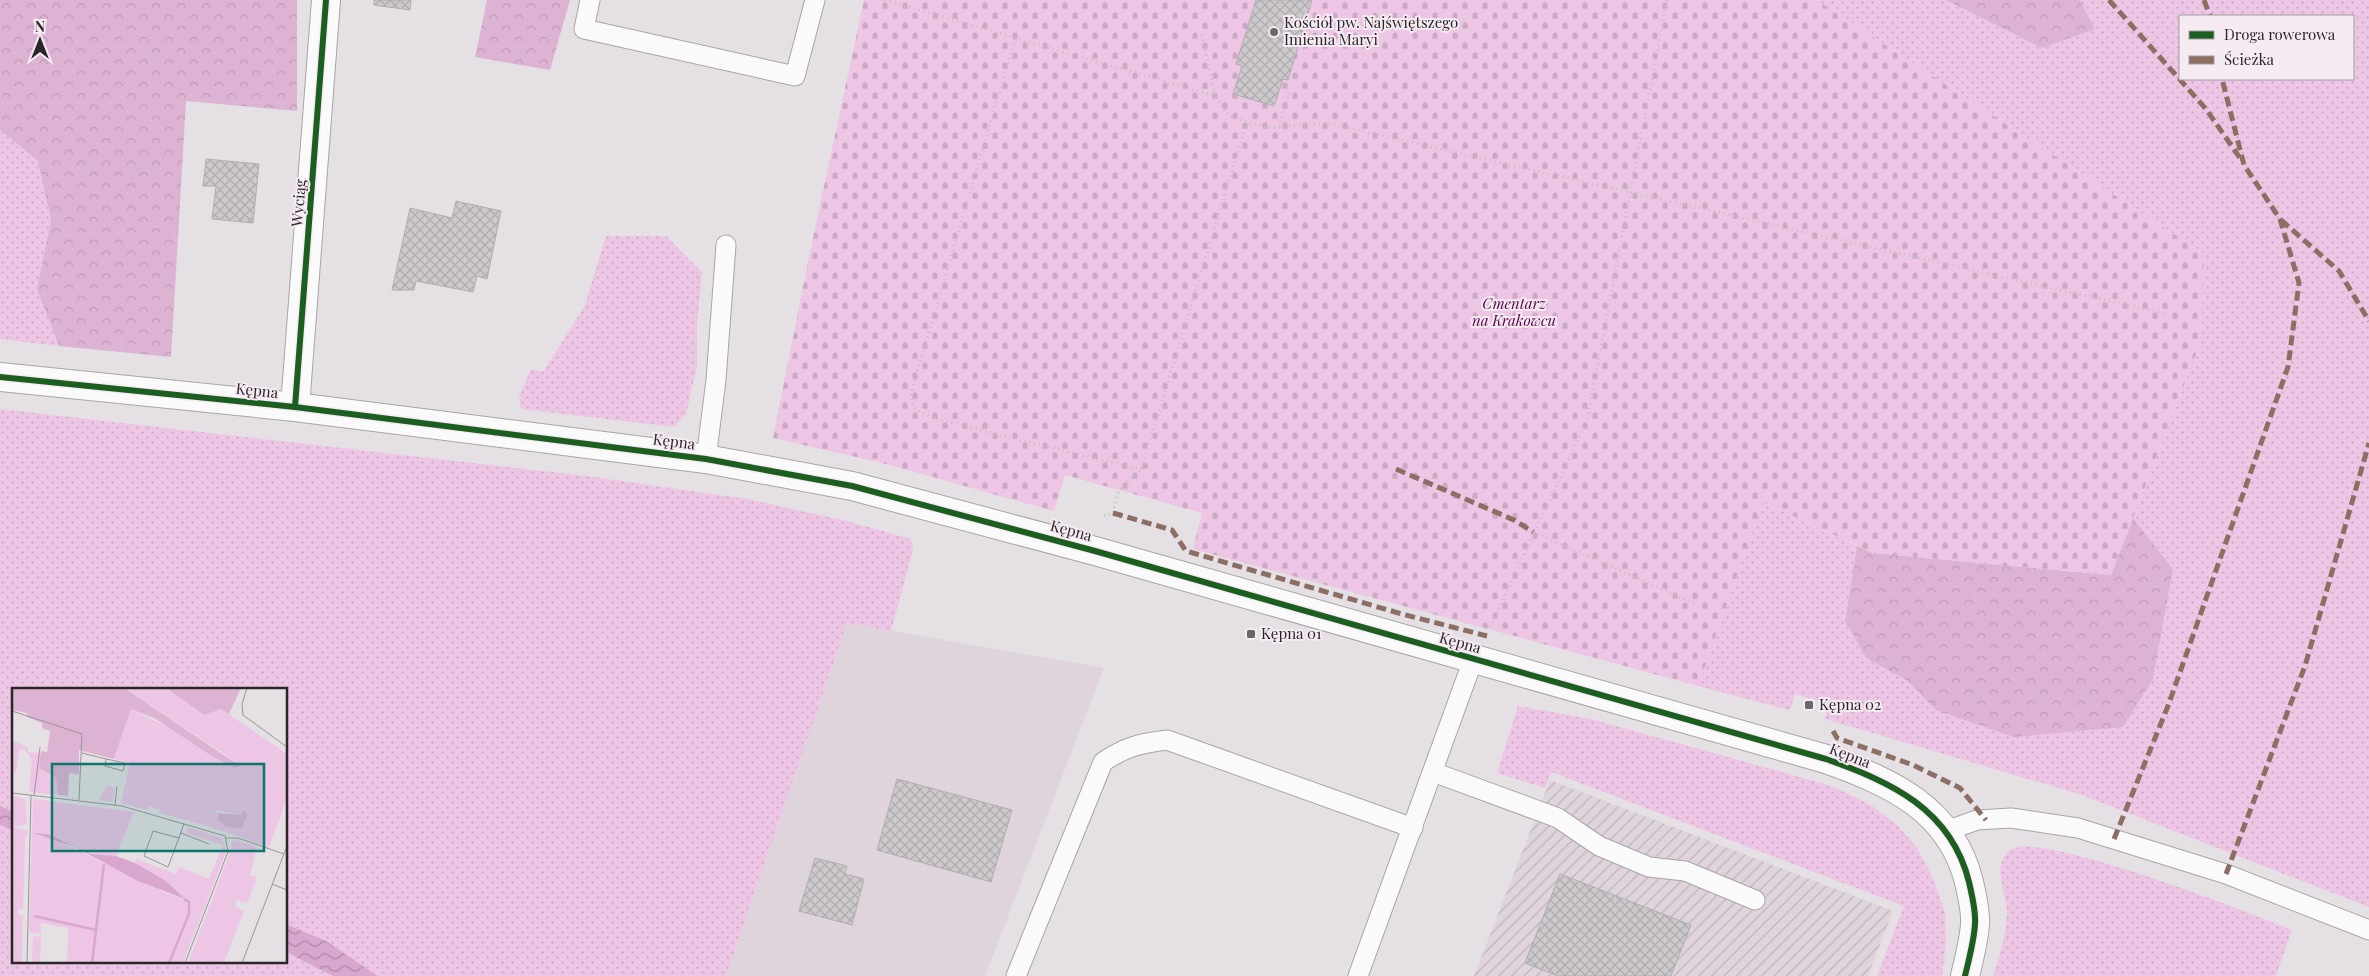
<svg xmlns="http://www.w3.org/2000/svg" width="2369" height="976" viewBox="0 0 2369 976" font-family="'Playfair Display',serif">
<defs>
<pattern id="industrial-furrows" width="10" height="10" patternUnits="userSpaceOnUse" patternTransform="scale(1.25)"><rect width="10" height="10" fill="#dfd3dc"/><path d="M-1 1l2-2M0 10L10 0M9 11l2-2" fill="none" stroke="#bfb5bd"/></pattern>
<pattern id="grass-dots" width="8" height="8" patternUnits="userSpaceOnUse" patternTransform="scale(1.25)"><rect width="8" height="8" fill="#edc5e5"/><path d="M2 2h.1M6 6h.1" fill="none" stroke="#cba9c4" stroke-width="1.8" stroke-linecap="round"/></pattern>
<pattern id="forest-crowns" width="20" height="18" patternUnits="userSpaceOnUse" patternTransform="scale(1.25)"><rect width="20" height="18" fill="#ddb3d4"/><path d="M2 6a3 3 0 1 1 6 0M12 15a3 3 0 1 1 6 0" fill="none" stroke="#be9ab6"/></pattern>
<pattern id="cemetery-stones" width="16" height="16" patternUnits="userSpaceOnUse" patternTransform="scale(1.25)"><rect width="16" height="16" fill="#edc5e5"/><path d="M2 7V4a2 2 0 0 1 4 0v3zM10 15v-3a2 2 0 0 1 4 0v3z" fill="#cba9c4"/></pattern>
<pattern id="water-waves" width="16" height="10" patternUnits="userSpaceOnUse" patternTransform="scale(1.25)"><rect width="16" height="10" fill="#d9a6ce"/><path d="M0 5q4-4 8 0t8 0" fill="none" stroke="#b087a7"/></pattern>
<pattern id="building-cross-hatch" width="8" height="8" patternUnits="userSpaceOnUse" patternTransform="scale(1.25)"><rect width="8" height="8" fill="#ccc8cb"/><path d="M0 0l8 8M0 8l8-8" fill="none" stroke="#afacae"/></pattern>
</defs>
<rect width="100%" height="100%" fill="#e5e0e4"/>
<polygon fill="#dfd3dc" points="847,623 1104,668 985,976 726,976"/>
<polygon fill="url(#industrial-furrows)" points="1550,780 1893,911 1868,976 1474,976"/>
<g fill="url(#grass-dots)" fill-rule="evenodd">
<path d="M1817 0H1946L2042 48 2095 29 2080 0H2369V907L2079 794 1825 719 1829 703 1795 694 1790 710 1698 686 1763 502 1857 546 1845 621 1866 658 1908 681 1936 710 2153 679 2173 569 2133 518 2201 341 2204 254ZM2180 16H2353V79H2180Z"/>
<polygon points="0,130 38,161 51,220 37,289 59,346 0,339"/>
<polygon points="606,236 666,236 702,272 697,324 697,366 686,414 674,427 521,409 519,396 531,370 544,371 585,305"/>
<polygon points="0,409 587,476 747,499 843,520 911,539 913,550 891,631 847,623 726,976 378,976 326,941 286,924 286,690 14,690 14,812 0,806"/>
<polygon points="1518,706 1591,719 1832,786 1871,805 1898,826 1917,848 1933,878 1945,913 1946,943 1942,976 1877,976 1904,906 1551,772 1545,788 1497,773"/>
<polygon points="0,825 14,831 14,962 286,962 286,952 333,976 0,976"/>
<path d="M2024 846C2067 850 2108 864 2149 877 2197 893 2245 911 2292 930L2276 976H1993C2000 954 2007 934 2007 911 2006 895 1995 871 2004 857 2008 849 2016 848 2024 846Z"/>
</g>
<g fill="url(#forest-crowns)">
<polygon points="0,0 297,0 297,111 186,101 171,357 59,346 37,289 51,220 38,161 0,130"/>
<polygon points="487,0 570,0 550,70 475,57"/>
<polygon points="1946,0 2080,0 2095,29 2042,48"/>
<polygon points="2133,518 2173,569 2153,679 2123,727 2014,737 1936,710 1908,681 1866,658 1845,621 1857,546 1873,553 2111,575"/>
</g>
<polygon fill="url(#cemetery-stones)" points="864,0 1817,0 2204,254 2201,341 2111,575 1873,553 1763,502 1698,686 1193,549 1202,513 1065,475 1054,511 882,463 773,438 810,252"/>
<g fill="url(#water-waves)">
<polygon points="0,806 14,812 14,831 0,825"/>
<polygon points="286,924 326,941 378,976 333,976 286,952"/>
</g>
<g fill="url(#building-cross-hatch)" stroke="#b1acb0">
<polygon points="374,0 411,0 410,10 374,5"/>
<polygon points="1256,0 1312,0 1288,80 1283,79 1274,106 1233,94 1242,66 1236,64"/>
<polygon points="206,159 259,164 253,223 212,219 216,186 203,186"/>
<polygon points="456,201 501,211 487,279 477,276 473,292 416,281 414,290 392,290 410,208 452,218"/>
<polygon points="897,779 1012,810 991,882 877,850"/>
<polygon points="815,858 847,866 845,874 864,879 852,925 799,911"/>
<polygon points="1560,874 1691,925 1671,976 1558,976 1525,963"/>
</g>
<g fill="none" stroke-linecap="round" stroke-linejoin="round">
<g stroke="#a8a4a7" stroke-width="21">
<g id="lane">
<polyline points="590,0 584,29 795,76 815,0"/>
<polyline points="706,459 716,380 726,245"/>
<polyline points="1433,772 1558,818 1599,846 1649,867 1685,871 1755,900"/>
<polyline points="1946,831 1977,820 2011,818 2078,828 2226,874 2369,930"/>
<path d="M1016 976 1103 762C1125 747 1141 743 1167 740L1413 828"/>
<polyline points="1358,976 1473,660"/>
</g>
</g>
<g stroke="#a8a4a7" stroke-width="30">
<polyline id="street" points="295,407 326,0"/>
</g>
<g stroke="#a8a4a7" stroke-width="30">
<path id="secondary" d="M0 377 295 407 706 459 852 486 1095 551 1826 759C1891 782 1951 809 1969 882 1972 896 1976 910 1975 924 1974 941 1969 959 1965 976"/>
</g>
<g stroke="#c2c1c2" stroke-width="3" stroke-dasharray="1 4" stroke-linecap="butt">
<polyline points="885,0 1215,96 1229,116 1268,128 1326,123 2166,314"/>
<polyline points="1202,35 1215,96"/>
<polyline points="1015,39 914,383 911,396 913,407 921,413 934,418 1141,470"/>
<polyline points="1279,127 1290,89"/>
<polyline points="1104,516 1113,513 1119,490 1141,470 1247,122"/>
<polyline points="1533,532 1696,604"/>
<polyline points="1490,627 1587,421 1667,0"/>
</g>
<use href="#lane" stroke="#fbfafb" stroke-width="19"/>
<use href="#street" stroke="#fbfafb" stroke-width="28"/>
<use href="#secondary" stroke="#fbfafb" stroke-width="28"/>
<g stroke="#8d6e63" stroke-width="5" stroke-dasharray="10 5" stroke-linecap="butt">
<polyline points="2109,0 2206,109 2240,158"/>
<polyline points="2204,0 2210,16"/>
<polyline points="2281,220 2339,271 2369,321"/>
<polyline points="1396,469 1514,520 1533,532"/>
<polyline points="1113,513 1172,530 1186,551 1402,614 1487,636"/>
<polyline points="1833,731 1837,738 1913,765 1960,788 1986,820"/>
<polyline points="2114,839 2168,706 2288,367 2299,283 2280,219 2244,165 2222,79"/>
<polyline points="2226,874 2305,666 2369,443"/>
</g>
<g stroke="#f6eaf3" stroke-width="9">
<g id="cycleway">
<path d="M0 377 295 407 706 459 852 486 1095 551 1826 759C1891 782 1951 809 1969 882 1972 896 1976 910 1975 924 1974 941 1969 959 1965 976"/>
<polyline points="295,407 326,0"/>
</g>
</g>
<use href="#cycleway" stroke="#1b5e20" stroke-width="6"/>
</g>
<g fill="#6b666a" stroke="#f6eaf3" stroke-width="2">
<circle cx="1274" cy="32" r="5"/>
<rect x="1246" y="629" width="10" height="10" rx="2.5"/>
<rect x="1804" y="700" width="10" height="10" rx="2.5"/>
</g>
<g text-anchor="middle" stroke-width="4" stroke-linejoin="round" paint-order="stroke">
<g font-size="15" fill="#292528" stroke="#f6eaf3" text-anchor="start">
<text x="1284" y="28">Kościół pw. Najświętszego<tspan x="1284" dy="17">Imienia Maryi</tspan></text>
<text x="1261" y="639">Kępna 01</text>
<text x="1819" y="710">Kępna 02</text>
</g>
<g font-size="15" fill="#292528" stroke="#f6eaf3">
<text transform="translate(299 203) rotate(-85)" y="5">Wyciąg</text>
<text transform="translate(257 391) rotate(6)" y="5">Kępna</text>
<text transform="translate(674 442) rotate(7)" y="5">Kępna</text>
<text transform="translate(1071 531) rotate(15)" y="5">Kępna</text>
<text transform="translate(1460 643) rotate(16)" y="5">Kępna</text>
<text transform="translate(1850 756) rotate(21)" y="5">Kępna</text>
</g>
<g font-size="15" font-style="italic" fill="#57004c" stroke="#f6eaf3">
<text x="1514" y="309">Cmentarz<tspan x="1514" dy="17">na Krakowcu</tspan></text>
</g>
</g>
<g transform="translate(12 688)">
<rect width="275" height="275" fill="#e5e0e4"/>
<path d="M112 0H154L192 27 209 21 275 66V111L257 159 192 137 198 121 207 125 205 131 214 139 235 127 231 122 238 99 120 21 226 75ZM0 52 16 60V64L28 65 30 83 44 90 46 107 17 104 20 72 14 63 8 60 4 84H0ZM95 97 103 100 101 114 87 112ZM0 108 13 111 15 136 1 139 16 143 13 152 11 221 6 222 7 227H11L10 275H0V147L13 145 0 146ZM21 111 122 124 104 168H85L33 145 22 146 38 149 156 206 172 211 154 193 123 175 125 171 164 186 167 179 197 191 211 157 174 145 176 139 210 150 214 164 171 275H55L56 240 29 235V246L17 244ZM224 152 245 159 238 187 245 190 235 215 225 212 223 218 232 223 212 275H176L218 164 220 153ZM21 248 29 249 28 275H20Z" fill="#edc5e5"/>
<path d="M0 0H112L228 78 223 80 200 68 142 30 119 21 102 71 67 62V86L57 85 56 108 46 107 44 90 27 80 29 63 35 64 38 43 30 40V35L15 29V25L0 22ZM154 0H229L217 26 209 21 192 27ZM231 122 235 127 230 141 214 139 205 131 207 125 229 127Z" fill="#ddb3d4"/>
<path d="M119 21 238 99 229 127 198 121 192 137 147 125 148 122 136 118 135 122 109 115 118 75 102 71Z" fill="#edc5e5"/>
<path d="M21 145 36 146 79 166 104 168 123 175 154 193 173 211 126 193 63 159Z" fill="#d9a6ce"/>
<path fill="none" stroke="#d9a6ce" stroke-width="2.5" d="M22 228 84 242M80 275 92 176M157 275 177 226V214L172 211"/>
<path fill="none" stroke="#9a9599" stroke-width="1" d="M235 0 230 16 231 27 275 59M0 23 70 46 67 112M70 65 94 71 113 75 111 83 93 78 94 71M0 105 110 118 213 148 216 164 173 275M22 108 28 59M103 117 105 98M169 145 197 156M167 150 141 143 132 168 156 179 167 150 172 135M214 150H226L272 166M0 176V223M260 196 275 202M15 275 19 107M230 275 275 158"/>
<path fill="#0f766e" fill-opacity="0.15" stroke="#0f766e" stroke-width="2.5" d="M40 76H252V163H40Z"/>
<rect width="275" height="275" fill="none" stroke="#292528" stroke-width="2.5"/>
</g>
<rect x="2179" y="15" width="175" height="65" fill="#f6eaf3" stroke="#a49ba2"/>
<rect x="2189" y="31" width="25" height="8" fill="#1b5e20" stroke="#a49ba2"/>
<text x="2224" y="40" font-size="15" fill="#292528">Droga rowerowa</text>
<rect x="2189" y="56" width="25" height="8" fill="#8d6e63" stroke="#a49ba2"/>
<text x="2224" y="65" font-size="15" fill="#292528">Ścieżka</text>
<g transform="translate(40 40)" stroke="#f6eaf3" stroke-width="4" paint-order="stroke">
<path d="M0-4L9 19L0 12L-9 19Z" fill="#292528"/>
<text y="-8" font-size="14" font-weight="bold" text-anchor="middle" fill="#292528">N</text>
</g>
</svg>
